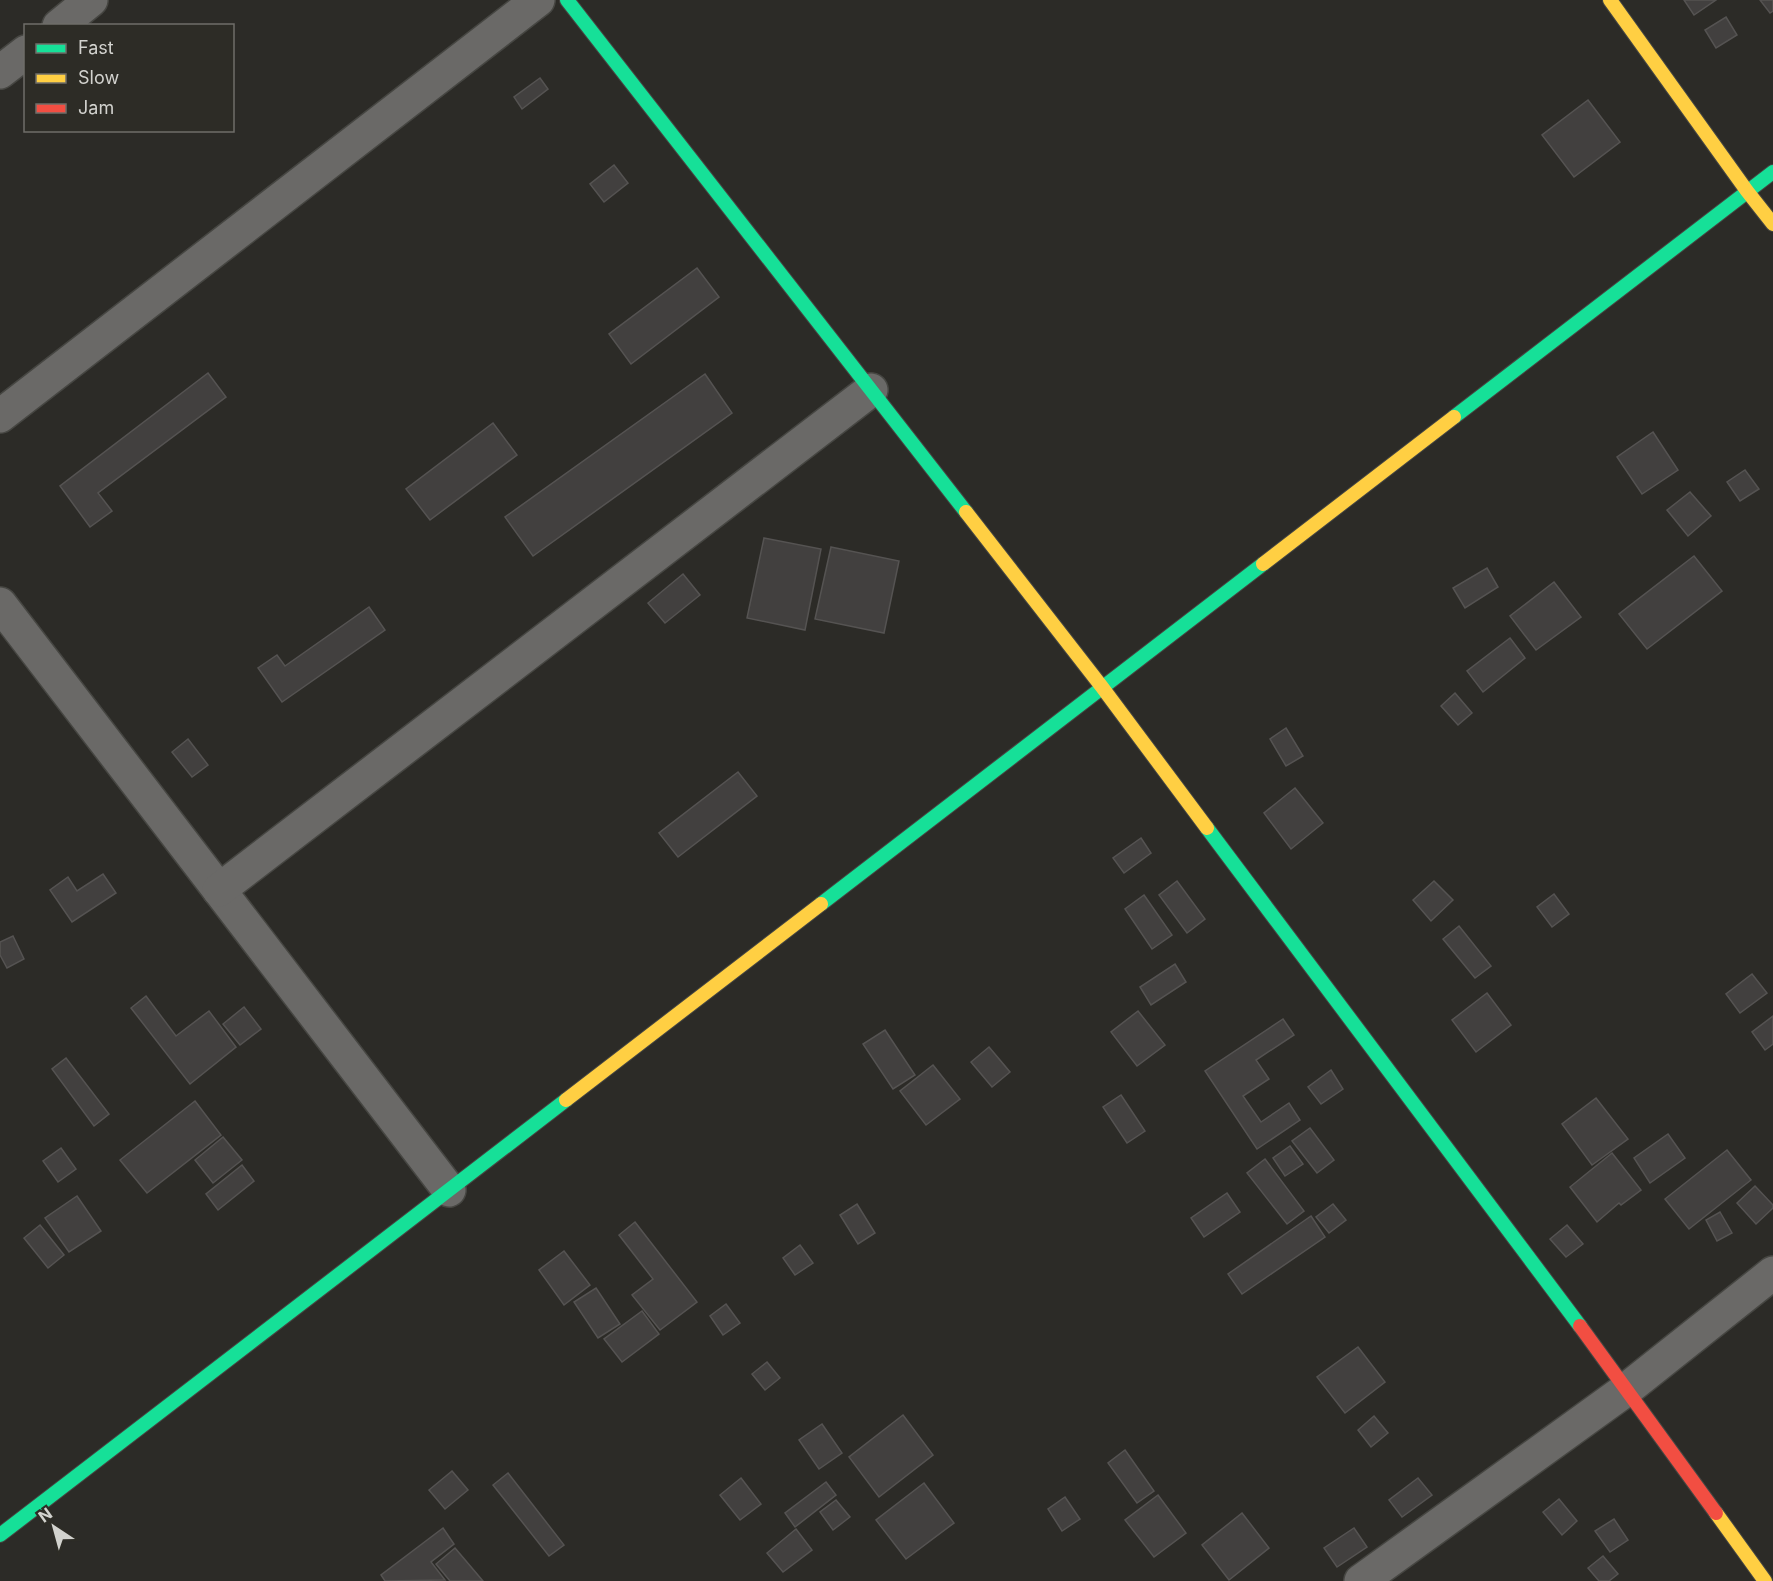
<svg xmlns="http://www.w3.org/2000/svg" width="1773" height="1581" viewBox="0 0 1773 1581" font-family="Inter,sans-serif">
<rect width="100%" height="100%" fill="#2c2b27"/>
<g fill="#42403f" stroke="#555352" stroke-width="1.5">
<polygon points="1684,0 1716,0 1694,15"/>
<polygon points="1760,0 1773,0 1773,11 1770,13"/>
<polygon points="1726,17 1737,35 1716,48 1705,30"/>
<polygon points="540,78 548,89 522,109 514,97"/>
<polygon points="1588,100 1620,142 1574,177 1542,135"/>
<polygon points="614,165 628,183 604,202 590,184"/>
<polygon points="697,268 719,297 631,364 609,334"/>
<polygon points="208,373 226,397 98,493 112,511 90,527 60,486"/>
<polygon points="705,374 732,413 533,556 505,517"/>
<polygon points="493,423 517,455 430,520 406,489"/>
<polygon points="1653,432 1678,470 1642,494 1617,457"/>
<polygon points="1745,470 1759,489 1740,501 1727,482"/>
<polygon points="1690,492 1711,516 1688,536 1667,510"/>
<polygon points="764,538 821,549 805,630 747,618"/>
<polygon points="831,547 899,561 884,633 815,619"/>
<polygon points="1694,556 1722,591 1647,649 1619,614"/>
<polygon points="1487,568 1498,587 1465,608 1453,588"/>
<polygon points="683,574 700,595 665,623 648,603"/>
<polygon points="1554,582 1581,617 1536,650 1510,616"/>
<polygon points="369,607 385,630 282,702 258,668 277,655 285,666"/>
<polygon points="1510,638 1525,658 1483,692 1467,671"/>
<polygon points="1455,693 1472,713 1458,725 1441,706"/>
<polygon points="1286,728 1303,756 1286,766 1270,739"/>
<polygon points="188,739 208,765 192,777 172,752"/>
<polygon points="738,772 757,796 678,857 659,833"/>
<polygon points="1295,788 1323,823 1291,849 1264,813"/>
<polygon points="1141,838 1151,853 1124,873 1113,858"/>
<polygon points="103,874 116,893 72,922 50,890 68,877 77,891"/>
<polygon points="1177,881 1205,919 1187,933 1159,895"/>
<polygon points="1434,881 1453,900 1431,921 1413,900"/>
<polygon points="1554,894 1569,914 1552,927 1537,907"/>
<polygon points="1144,895 1172,935 1152,949 1125,909"/>
<polygon points="1459,926 1491,966 1475,978 1443,939"/>
<polygon points="13,936 24,959 7,968 0,955 0,942"/>
<polygon points="1175,964 1186,982 1151,1005 1140,987"/>
<polygon points="1752,974 1767,993 1740,1013 1726,994"/>
<polygon points="1487,993 1511,1025 1476,1052 1452,1020"/>
<polygon points="146,996 176,1036 209,1011 236,1047 190,1084 131,1008"/>
<polygon points="244,1007 261,1029 240,1045 223,1024"/>
<polygon points="1138,1011 1165,1045 1137,1066 1111,1032"/>
<polygon points="1773,1016 1773,1044 1765,1050 1752,1032"/>
<polygon points="1283,1019 1294,1035 1256,1060 1269,1079 1243,1096 1261,1122 1289,1103 1300,1120 1257,1149 1205,1071"/>
<polygon points="885,1030 915,1075 893,1089 863,1044"/>
<polygon points="989,1047 1010,1072 992,1087 971,1062"/>
<polygon points="66,1058 109,1114 94,1126 52,1069"/>
<polygon points="933,1065 960,1099 926,1125 900,1091"/>
<polygon points="1331,1070 1343,1089 1321,1104 1308,1087"/>
<polygon points="1121,1095 1145,1131 1127,1143 1103,1107"/>
<polygon points="1596,1098 1628,1139 1592,1165 1562,1124"/>
<polygon points="195,1101 221,1135 147,1193 120,1160"/>
<polygon points="1310,1128 1334,1160 1317,1173 1292,1141"/>
<polygon points="1668,1134 1685,1158 1650,1183 1634,1158"/>
<polygon points="223,1137 242,1160 213,1183 195,1160"/>
<polygon points="1290,1146 1303,1164 1285,1176 1273,1158"/>
<polygon points="61,1148 76,1169 58,1182 43,1161"/>
<polygon points="1727,1150 1751,1180 1689,1229 1665,1199"/>
<polygon points="1612,1153 1641,1190 1621,1205 1619,1203 1597,1222 1570,1187"/>
<polygon points="1265,1159 1304,1211 1287,1224 1247,1173"/>
<polygon points="242,1165 254,1181 218,1210 206,1194"/>
<polygon points="1755,1186 1773,1205 1773,1208 1756,1224 1737,1203"/>
<polygon points="1227,1193 1240,1212 1204,1237 1191,1218"/>
<polygon points="77,1196 101,1231 69,1252 45,1218"/>
<polygon points="857,1204 875,1233 858,1244 840,1215"/>
<polygon points="1333,1204 1346,1220 1329,1233 1316,1217"/>
<polygon points="1720,1212 1732,1233 1717,1241 1706,1220"/>
<polygon points="1311,1216 1325,1237 1242,1294 1228,1274"/>
<polygon points="635,1222 697,1302 660,1330 632,1295 653,1279 619,1235"/>
<polygon points="40,1225 64,1255 48,1268 24,1238"/>
<polygon points="1567,1225 1583,1244 1566,1257 1550,1239"/>
<polygon points="800,1245 813,1263 795,1275 783,1258"/>
<polygon points="564,1251 590,1285 564,1305 539,1270"/>
<polygon points="596,1288 620,1324 598,1338 574,1302"/>
<polygon points="726,1304 740,1323 723,1335 710,1316"/>
<polygon points="642,1311 659,1334 622,1362 604,1339"/>
<polygon points="1358,1347 1385,1382 1345,1413 1317,1377"/>
<polygon points="767,1362 780,1378 765,1390 752,1374"/>
<polygon points="903,1415 933,1455 879,1497 849,1457"/>
<polygon points="1374,1416 1388,1433 1371,1447 1358,1430"/>
<polygon points="822,1424 842,1453 819,1469 799,1440"/>
<polygon points="1125,1450 1154,1491 1137,1503 1108,1463"/>
<polygon points="452,1471 468,1490 445,1509 429,1490"/>
<polygon points="508,1473 564,1545 549,1556 493,1485"/>
<polygon points="741,1478 761,1504 740,1520 720,1495"/>
<polygon points="1418,1478 1432,1495 1402,1517 1389,1500"/>
<polygon points="826,1482 836,1495 795,1527 785,1513"/>
<polygon points="924,1483 954,1523 906,1559 876,1520"/>
<polygon points="1158,1495 1186,1533 1154,1557 1125,1520"/>
<polygon points="1065,1497 1080,1519 1062,1531 1048,1509"/>
<polygon points="1559,1499 1577,1521 1562,1535 1543,1512"/>
<polygon points="836,1500 850,1517 833,1530 820,1512"/>
<polygon points="1242,1513 1269,1548 1229,1580 1202,1545"/>
<polygon points="1614,1519 1628,1540 1610,1552 1595,1531"/>
<polygon points="443,1528 454,1544 431,1562 445,1580 385,1581 381,1575"/>
<polygon points="1354,1528 1367,1547 1337,1567 1324,1548"/>
<polygon points="796,1529 812,1550 783,1572 767,1553"/>
<polygon points="455,1548 483,1581 450,1581 436,1564"/>
<polygon points="1603,1556 1618,1574 1609,1581 1599,1581 1588,1568"/>
</g>
<g fill="none" stroke-linecap="round" stroke-linejoin="round">
<g stroke="#464642" stroke-width="36">
<g id="street">
<polyline points="59,26 91,0"/>
<polyline points="0,72 26,52"/>
<polyline points="0,416 538,0"/>
<polyline points="0,604 449,1190"/>
<polyline points="219,890 871,390"/>
<polyline points="1361,1581 1627,1389 1773,1273"/>
</g>
</g>
<g stroke="#464642" stroke-width="16">
<g id="fast">
<polyline points="567,0 966,512"/>
<polyline points="1454,417 1773,172"/>
<polyline points="1207,828 1580,1326"/>
<polyline points="821,904 1263,564"/>
<polyline points="0,1535 566,1100"/>
</g>
</g>
<g stroke="#464642" stroke-width="16">
<g id="slow">
<polyline points="1610,0 1747,191 1773,224"/>
<polyline points="966,512 1102,687 1207,828"/>
<polyline points="1263,564 1454,417"/>
<polyline points="566,1100 821,904"/>
<polyline points="1716,1513 1765,1581"/>
</g>
</g>
<g stroke="#464642" stroke-width="16">
<polyline id="jam" points="1580,1326 1716,1513"/>
</g>
<use href="#street" stroke="#6a6967" stroke-width="33"/>
<use href="#fast" stroke="#16e098" stroke-width="14"/>
<use href="#slow" stroke="#ffcf43" stroke-width="14"/>
<use href="#jam" stroke="#f24e42" stroke-width="14"/>
</g>
<rect x="24" y="24" width="210" height="108" fill="#2d2c26" stroke="#6f6e69" stroke-width="1.5"/>
<rect x="36" y="44" width="30" height="9" fill="#16e098" stroke="#6f6e69" stroke-width="1.5"/>
<text x="78" y="54" font-size="18" fill="#d2d2ce">Fast</text>
<rect x="36" y="74" width="30" height="9" fill="#ffcf43" stroke="#6f6e69" stroke-width="1.5"/>
<text x="78" y="84" font-size="18" fill="#d2d2ce">Slow</text>
<rect x="36" y="104" width="30" height="9" fill="#f24e42" stroke="#6f6e69" stroke-width="1.5"/>
<text x="78" y="114" font-size="18" fill="#d2d2ce">Jam</text>
<g transform="translate(54 1527) rotate(324)" stroke="#2d2c26" stroke-width="4.5" paint-order="stroke">
<path d="M0-4.5L10 22L0 15L-10 22Z" fill="#d2d2ce"/>
<text y="-9" font-size="16" font-weight="bold" text-anchor="middle" fill="#d2d2ce">N</text>
</g>
</svg>
